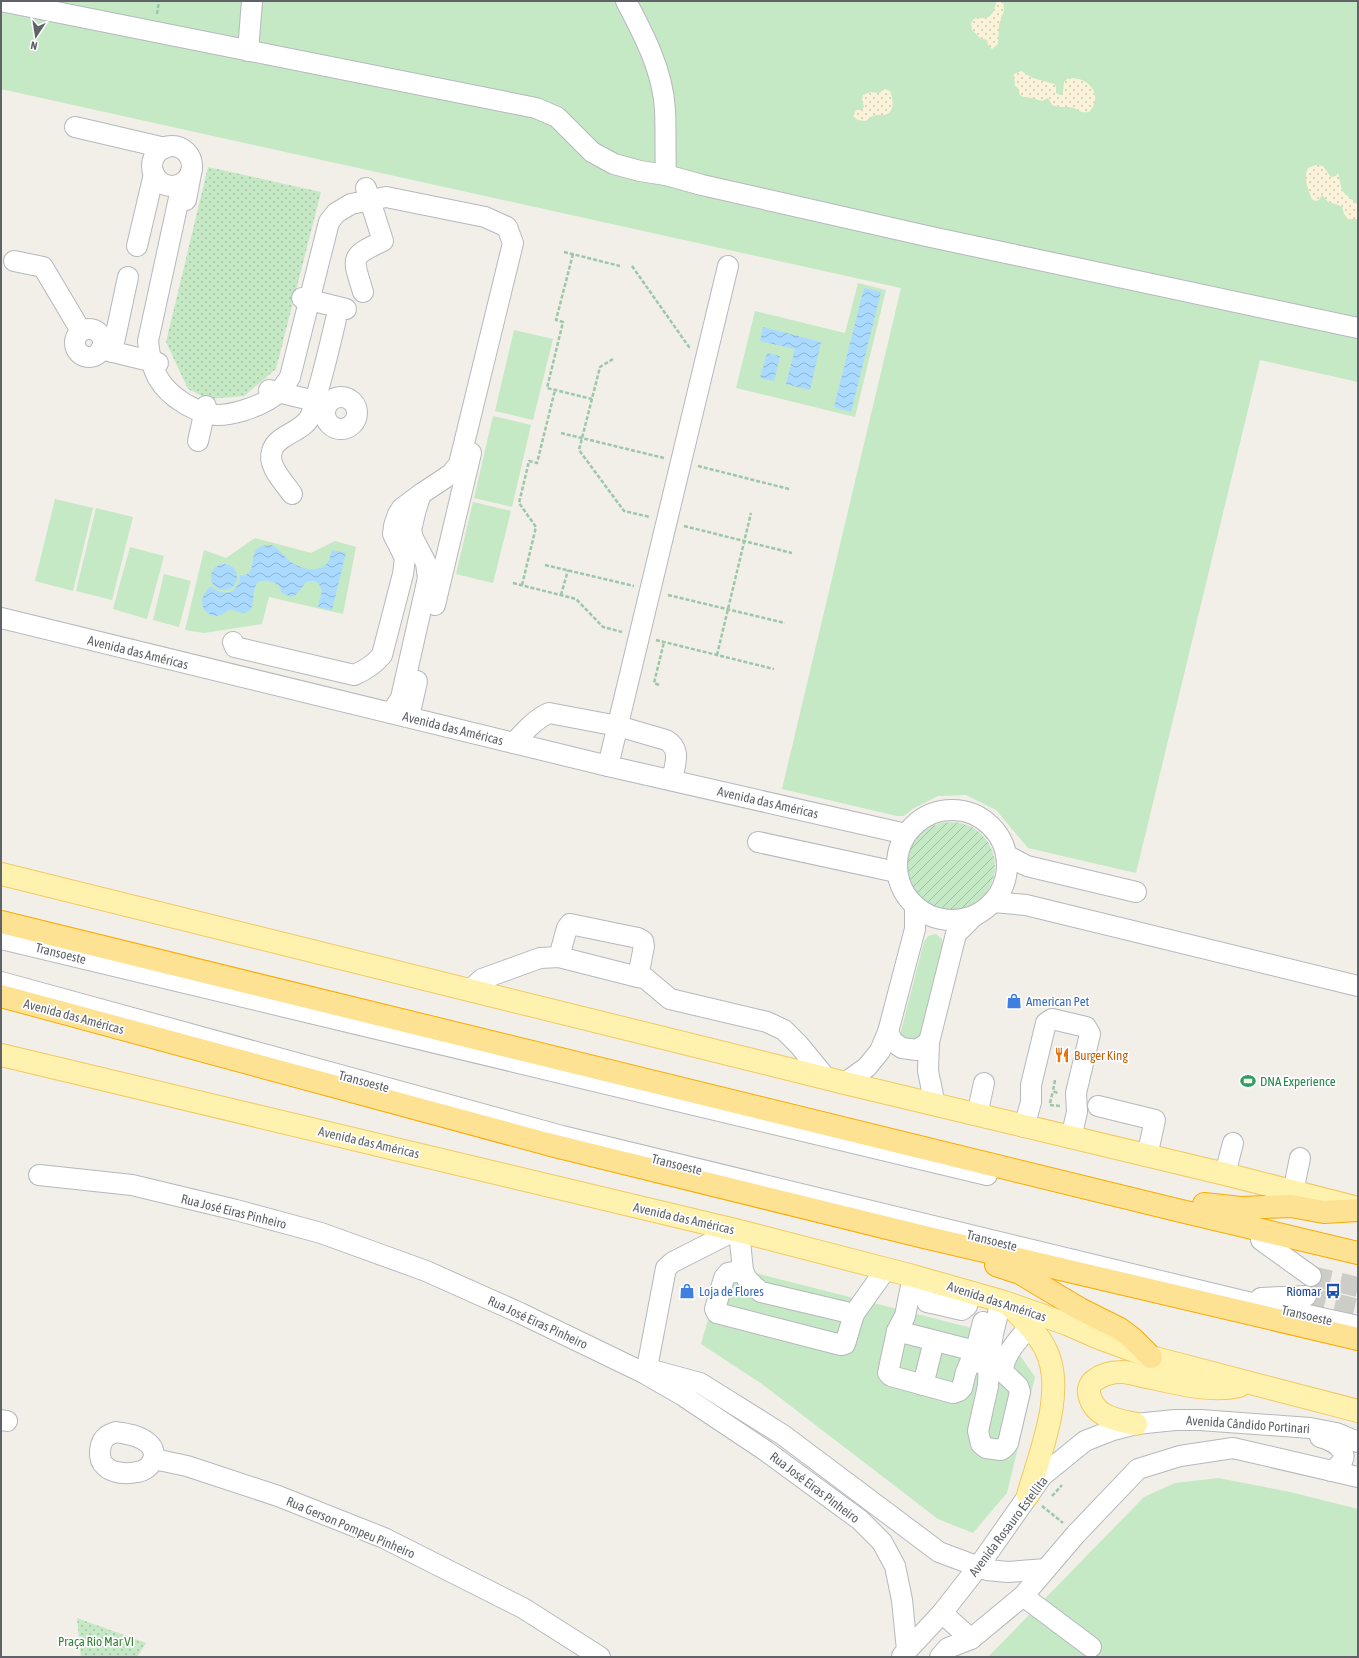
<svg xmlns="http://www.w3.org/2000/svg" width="1359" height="1658" viewBox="0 0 1359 1658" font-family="'Asap Condensed',sans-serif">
<defs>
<pattern id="sand-dots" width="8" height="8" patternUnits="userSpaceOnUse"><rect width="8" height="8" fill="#fbf3d9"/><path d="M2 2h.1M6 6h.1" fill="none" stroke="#cec8b4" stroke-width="1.8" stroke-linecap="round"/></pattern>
<pattern id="park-dots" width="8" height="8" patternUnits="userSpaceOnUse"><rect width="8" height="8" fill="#c5e8c5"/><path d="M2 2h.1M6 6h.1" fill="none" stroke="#a3c0a4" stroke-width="1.8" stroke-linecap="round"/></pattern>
<pattern id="garden-furrows" width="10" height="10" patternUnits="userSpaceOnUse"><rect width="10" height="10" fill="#c5e8c5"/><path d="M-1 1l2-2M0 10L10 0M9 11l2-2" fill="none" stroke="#a3c0a4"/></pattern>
<pattern id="water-waves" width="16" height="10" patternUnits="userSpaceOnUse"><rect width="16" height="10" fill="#aadaff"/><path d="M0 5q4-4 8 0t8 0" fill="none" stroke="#8eb4d2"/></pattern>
</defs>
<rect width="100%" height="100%" fill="#f1efe8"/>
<g fill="#c5e8c5">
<polygon points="1,1 1358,1 1358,382 1260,360 1136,873 1028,848 996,810 966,795 938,796 914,808 904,816 897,816 782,789 901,288 1,89"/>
<polygon points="858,283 886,290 855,417 736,388 755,311 845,333"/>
<polygon points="514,330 553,339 533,420 495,411"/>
<polygon points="493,416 531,425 512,507 474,498"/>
<polygon points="55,499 93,508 73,591 35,581"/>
<polygon points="473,502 511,511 493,583 456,574"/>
<polygon points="96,508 133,517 112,600 76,591"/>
<polygon points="255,538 311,553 335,541 356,547 343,614 269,597 262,624 204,633 185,630 204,550 226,558"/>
<polygon points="130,547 164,556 147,619 113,609"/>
<polygon points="164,574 191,581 179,627 153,620"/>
<polygon points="936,934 942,939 943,948 920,1039 916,1045 900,1035 924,942 928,936"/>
<polygon points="724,1265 968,1327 1015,1348 1035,1377 1007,1493 973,1533 938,1519 762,1384 701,1344"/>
<polygon points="1219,1478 1290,1492 1358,1509 1358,1657 988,1657 1144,1497 1175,1483"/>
</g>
<g fill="url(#sand-dots)">
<path d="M997 1H1003L1004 10 999 25 998 44 992 49 988 45 987 40 980 38 972 30 971 23 974 19C978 17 980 18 984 18 994 17 994 8 997 1Z"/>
<path d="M1021 71 1033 78 1054 84 1056 86V93L1060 95 1063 92 1064 82 1067 79C1082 75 1100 88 1094 104 1093 107 1091 110 1089 112 1078 114 1077 107 1068 107 1062 107 1058 107 1052 105L1048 98 1042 101 1032 98 1024 97 1020 95 1018 88 1015 86 1014 74Z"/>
<path d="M885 89 890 91C893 99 896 114 883 115 880 115 877 114 873 116 870 117 868 120 865 121L858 120 853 117 856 110H861L864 107 862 100 863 95 871 92 879 93Z"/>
<path d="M1316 165 1323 166 1331 177 1336 176 1338 173 1342 191 1357 204V219H1348L1344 214 1342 207 1336 204 1328 202 1322 195 1319 200 1315 201 1312 199C1308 189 1303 178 1308 168Z"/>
</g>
<g fill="url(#park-dots)">
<polygon points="208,167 321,192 276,369 244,396 208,399 188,389 166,342"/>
<polygon points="77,1618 146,1643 137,1657 81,1657"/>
</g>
<circle fill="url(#garden-furrows)" cx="951" cy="866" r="44"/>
<g fill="url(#water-waves)">
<polygon points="864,288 881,292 851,412 834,407"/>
<polygon points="763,327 821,342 810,390 786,384 795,349 760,341"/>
<polygon points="767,353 780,356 774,381 760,378"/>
<path d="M272 545C280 549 284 557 291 562 300 569 320 574 328 562 330 558 331 554 332 550L346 553 332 610 318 607 322 590C319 582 314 579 306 582L297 594 291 597 282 593C280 587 278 583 272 582 246 574 258 602 250 610 243 616 237 611 230 609 221 616 215 619 205 611 199 601 203 593 211 586 218 593 224 594 233 591L239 583 240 575 244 576 250 572C256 560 248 544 272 545Z"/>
<circle cx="224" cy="577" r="13"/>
</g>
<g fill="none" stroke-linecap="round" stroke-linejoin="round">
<g stroke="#ccccc8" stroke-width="20" stroke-dasharray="20 10" stroke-linecap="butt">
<polyline points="1311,1276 1358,1287"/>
<polyline points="1306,1296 1358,1309"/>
</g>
<g stroke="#b5b8bc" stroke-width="22">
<g id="minor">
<polyline points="1,1 536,108 557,117 592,152 614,164 640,171 666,175"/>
<path d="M626 1C644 35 663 71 665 110 666 131 665 153 666 175L702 185 931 237 1358 328"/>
<polyline points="248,51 252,1"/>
<polyline points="75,127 165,148"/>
<circle cx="172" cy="166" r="20"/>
<path d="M182 184 148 341C151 371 159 388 185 404 191 407 198 411 204 413 225 420 264 406 279 392 283 387 287 382 290 377L329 222 336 213 351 204 386 197 485 217 507 227 513 243 459 464 451 474 421 494 416 509 411 530 413 538 426 563 428 578 401 698 391 713"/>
<polyline points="186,200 192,168"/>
<polyline points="137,246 154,174"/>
<polyline points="14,261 43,267 81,331"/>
<path d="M363 292C353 258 348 257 383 241L366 188"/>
<polyline points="302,298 346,309"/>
<circle cx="89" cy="343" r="14"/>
<polyline points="101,349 158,363"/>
<polyline points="112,352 128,277"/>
<polyline points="269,390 315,401 326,407"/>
<circle cx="341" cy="413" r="16"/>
<polyline points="198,441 206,406"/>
<path d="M292 494C284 482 267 466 272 451 277 434 302 433 310 417 313 411 314 403 316 397 324 371 330 345 336 319"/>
<polyline points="435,605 471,453"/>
<polyline points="1,618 608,766 906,834"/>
<path d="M233 642 235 647 354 675C366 670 374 665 382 655L403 574 405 558 393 534 394 526 398 514 402 508 421 494"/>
<polyline points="409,717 417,681"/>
<path d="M514 743C524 732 535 719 549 713L618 726 666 740C682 749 675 764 672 780"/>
<polyline points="608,766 728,266"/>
<circle cx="952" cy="865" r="55"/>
<polyline points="758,842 896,872"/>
<polyline points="1006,855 1027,866 1136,892"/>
<polyline points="993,902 1026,905 1358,986"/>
<polyline points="1,939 987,1175"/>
<polyline points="559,957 567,928 570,924 638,938 643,941 644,946 638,977"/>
<polyline points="1,982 562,1136 1239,1300 1358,1326"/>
<polyline points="470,990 482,979 540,958 559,957 638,977 645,978 670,999 767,1022 784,1030 799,1045 826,1078"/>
<polyline points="888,1032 893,1042 902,1048 917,1050 929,1042"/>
<polyline points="845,1083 867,1067 880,1051 888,1032 915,929 915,907"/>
<polyline points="935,1105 928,1071 929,1042 956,934 974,916"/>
<polyline points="1098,1106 1155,1120 1147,1156"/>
<polyline points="977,1115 984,1083"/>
<polyline points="1024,1127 1031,1102 1031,1085 1046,1023 1052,1019 1086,1027 1090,1034 1076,1093 1077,1112 1071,1138"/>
<polyline points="1225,1174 1233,1143"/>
<polyline points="39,1175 132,1185 236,1210 321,1233 426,1271 520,1313 644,1373 682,1395 766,1451 860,1520 882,1542 895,1566 902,1600 907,1650"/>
<polyline points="1293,1192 1300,1158"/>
<polyline points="739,1231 743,1271 747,1279 755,1287 761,1292 854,1314 886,1269"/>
<polyline points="1261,1240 1311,1276"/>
<polyline points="743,1271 728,1273 724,1278 715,1309 717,1313 841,1345 845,1344 854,1314"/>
<polyline points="913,1276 905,1316 897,1331 888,1373 891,1376 953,1393 959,1391 962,1388 966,1372 977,1346 983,1322"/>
<polyline points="924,1279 923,1294 927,1302 962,1310 967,1306 972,1292"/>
<polyline points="1261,1298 1306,1296"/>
<path d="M1001 1301 993 1334 989 1358 988 1386 978 1431 981 1444 986 1448 1001 1450 1005 1447 1008 1443 1020 1392 1018 1386 1003 1372C1003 1355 1019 1339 1029 1327"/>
<polyline points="897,1331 975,1351 980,1363"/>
<polyline points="652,1370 700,1383 783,1435 939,1552 987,1570 1008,1572 1046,1569"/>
<polyline points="644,1373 647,1368 666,1268 673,1262 736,1230"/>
<polyline points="923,1385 934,1341"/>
<polyline points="1,1420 7,1421"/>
<path d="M116 1432C126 1434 139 1435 148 1443 160 1453 152 1470 137 1472 127 1474 113 1474 105 1466 97 1459 99 1442 107 1436 110 1434 113 1433 116 1432Z"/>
<path d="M1320 1437C1339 1442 1356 1457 1331 1471"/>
<polyline points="154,1459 187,1466 278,1496 384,1538 523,1608 600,1657"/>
<polyline points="1023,1596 1091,1647"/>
<polyline points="942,1613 971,1639"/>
<polyline points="902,1656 942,1613 978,1567 1042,1476 1085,1441 1113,1430 1136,1424 1175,1420 1200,1420 1310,1428 1336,1433 1358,1442"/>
<polyline points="940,1657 948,1648 971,1639 1023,1596 1076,1534 1138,1469 1180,1456 1233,1448 1358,1477"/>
</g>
</g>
<g stroke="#f2c960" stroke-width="24">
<g id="major">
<polyline points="1,874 845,1083 1225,1174 1358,1208"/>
<polyline points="1,1055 739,1231 913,1276 1001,1301 1067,1324 1099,1338 1151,1357 1358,1411"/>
<path d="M1010 1305C1022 1319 1037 1332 1045 1348 1067 1389 1040 1453 1028 1495"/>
<path d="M1136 1424C1117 1420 1093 1417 1089 1393 1088 1389 1091 1382 1095 1380 1102 1375 1112 1372 1121 1372 1128 1372 1135 1374 1142 1376 1173 1382 1208 1393 1239 1386"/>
</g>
</g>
<g stroke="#f9ab00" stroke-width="24">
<g id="highway">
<polyline points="1,922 1181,1211 1358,1253"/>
<polyline points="1,996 547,1144 920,1236 1358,1339"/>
<polyline points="1204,1204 1241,1208 1291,1206 1324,1212 1358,1210"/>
<polyline points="996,1265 1020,1273 1080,1309 1120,1329 1132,1338 1151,1357"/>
</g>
</g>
<g stroke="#9cc7a9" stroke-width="2.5" stroke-dasharray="4 2" stroke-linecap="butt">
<polyline points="157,14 159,1"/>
<polyline points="564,252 620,266"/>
<polyline points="573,254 556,320 563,322 547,388 592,399"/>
<polyline points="632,266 689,347 691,348"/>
<polyline points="613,359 600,367 579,450 624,511 650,517"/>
<polyline points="561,433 664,458"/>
<polyline points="698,466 789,489"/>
<polyline points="684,526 792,553"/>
<polyline points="545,565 634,586"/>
<polyline points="513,583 576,599 603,627 622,632"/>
<polyline points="522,585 536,527 519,503 529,461 537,463 555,390"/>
<polyline points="561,595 568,570"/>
<polyline points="668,595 785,623"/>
<polyline points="656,640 774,669"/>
<polyline points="717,655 751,513"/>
<polyline points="659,685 654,683 664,642"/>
<polyline points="1055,1080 1053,1091 1058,1093"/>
<polyline points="1050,1103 1053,1091"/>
<polyline points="1050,1105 1060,1106"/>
<polyline points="1052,1496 1062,1485"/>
<polyline points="1042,1506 1063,1523"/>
</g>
<use href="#minor" stroke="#fff" stroke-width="20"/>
<use href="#major" stroke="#fff2af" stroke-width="22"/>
<use href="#highway" stroke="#fde293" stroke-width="22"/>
</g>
<defs>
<g id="shop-bare" transform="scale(1.2)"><path d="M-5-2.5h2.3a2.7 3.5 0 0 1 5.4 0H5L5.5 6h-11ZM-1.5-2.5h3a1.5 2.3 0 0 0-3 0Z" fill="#3f7fe0" stroke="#fff" stroke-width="2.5" paint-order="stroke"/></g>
<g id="restaurant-bare" transform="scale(1.2)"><path d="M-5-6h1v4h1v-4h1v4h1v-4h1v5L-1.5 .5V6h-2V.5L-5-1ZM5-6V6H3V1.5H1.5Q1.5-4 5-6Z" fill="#e8710a" stroke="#fff" stroke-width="2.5" paint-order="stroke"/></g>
<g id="stadium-bare" transform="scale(1.2)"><path d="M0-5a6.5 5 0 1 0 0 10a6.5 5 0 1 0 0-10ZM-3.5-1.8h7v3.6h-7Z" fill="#2e9e5b" stroke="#fff" stroke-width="2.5" paint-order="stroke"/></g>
<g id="bus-bare" transform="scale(1.2)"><path d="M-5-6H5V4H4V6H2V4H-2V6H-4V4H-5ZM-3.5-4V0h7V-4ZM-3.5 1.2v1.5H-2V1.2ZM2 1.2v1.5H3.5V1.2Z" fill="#1a4fb4" stroke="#fff" stroke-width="2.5" paint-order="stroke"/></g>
</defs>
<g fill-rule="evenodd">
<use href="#shop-bare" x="1014" y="1001"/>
<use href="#restaurant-bare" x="1062" y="1055"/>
<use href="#stadium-bare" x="1248" y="1081"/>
<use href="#shop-bare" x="687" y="1291"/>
<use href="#bus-bare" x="1333" y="1291"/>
</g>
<g text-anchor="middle" stroke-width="3.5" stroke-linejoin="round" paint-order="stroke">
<g font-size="13" fill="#5f6368" stroke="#fff">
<text transform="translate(138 652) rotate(14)" y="5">Avenida das Américas</text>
<text transform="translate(453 728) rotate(14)" y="5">Avenida das Américas</text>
<text transform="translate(768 802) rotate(13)" y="5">Avenida das Américas</text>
<text transform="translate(61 953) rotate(14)" y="5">Transoeste</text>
<text transform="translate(74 1016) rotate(15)" y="5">Avenida das Américas</text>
<text transform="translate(364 1081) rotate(15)" y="5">Transoeste</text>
<text transform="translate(369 1142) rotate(13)" y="5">Avenida das Américas</text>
<text transform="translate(677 1164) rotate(14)" y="5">Transoeste</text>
<text transform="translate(234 1211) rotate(14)" y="5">Rua José Eiras Pinheiro</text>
<text transform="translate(684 1218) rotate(13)" y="5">Avenida das Américas</text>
<text transform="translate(992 1240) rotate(14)" y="5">Transoeste</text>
<text transform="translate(997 1301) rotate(18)" y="5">Avenida das Américas</text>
<text transform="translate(1307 1315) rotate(13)" y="5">Transoeste</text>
<text transform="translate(538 1322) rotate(25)" y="5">Rua José Eiras Pinheiro</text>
<text transform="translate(1248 1424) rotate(4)" y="5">Avenida Cândido Portinari</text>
<text transform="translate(815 1487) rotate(37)" y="5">Rua José Eiras Pinheiro</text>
<text transform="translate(1008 1526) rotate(-53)" y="5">Avenida Rosauro Estellita</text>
<text transform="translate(351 1527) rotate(23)" y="5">Rua Gerson Pompeu Pinheiro</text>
</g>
<g font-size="13" fill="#366cbe" stroke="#fff" text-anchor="start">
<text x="1026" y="1006">American Pet</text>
<text x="699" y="1296">Loja de Flores</text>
</g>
<g font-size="13" fill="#c56008" stroke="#fff" text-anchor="start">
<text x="1074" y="1060">Burger King</text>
</g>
<g font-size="13" fill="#27864d" stroke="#fff" text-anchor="start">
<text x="1260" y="1086">DNA Experience</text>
</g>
<g font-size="13" fill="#164399" stroke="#fff" text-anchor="end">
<text x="1321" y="1296">Riomar</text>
</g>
<g font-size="13" fill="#348238" stroke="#fff">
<text x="96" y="1646">Praça Rio Mar VI</text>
</g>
</g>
<rect width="1359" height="1658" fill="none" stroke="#5f6368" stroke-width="4"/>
<g transform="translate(36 36) rotate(192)" stroke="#ffffff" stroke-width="3" paint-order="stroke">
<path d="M0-3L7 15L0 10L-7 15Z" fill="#5f6368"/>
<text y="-6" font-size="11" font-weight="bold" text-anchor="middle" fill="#5f6368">N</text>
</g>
</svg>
